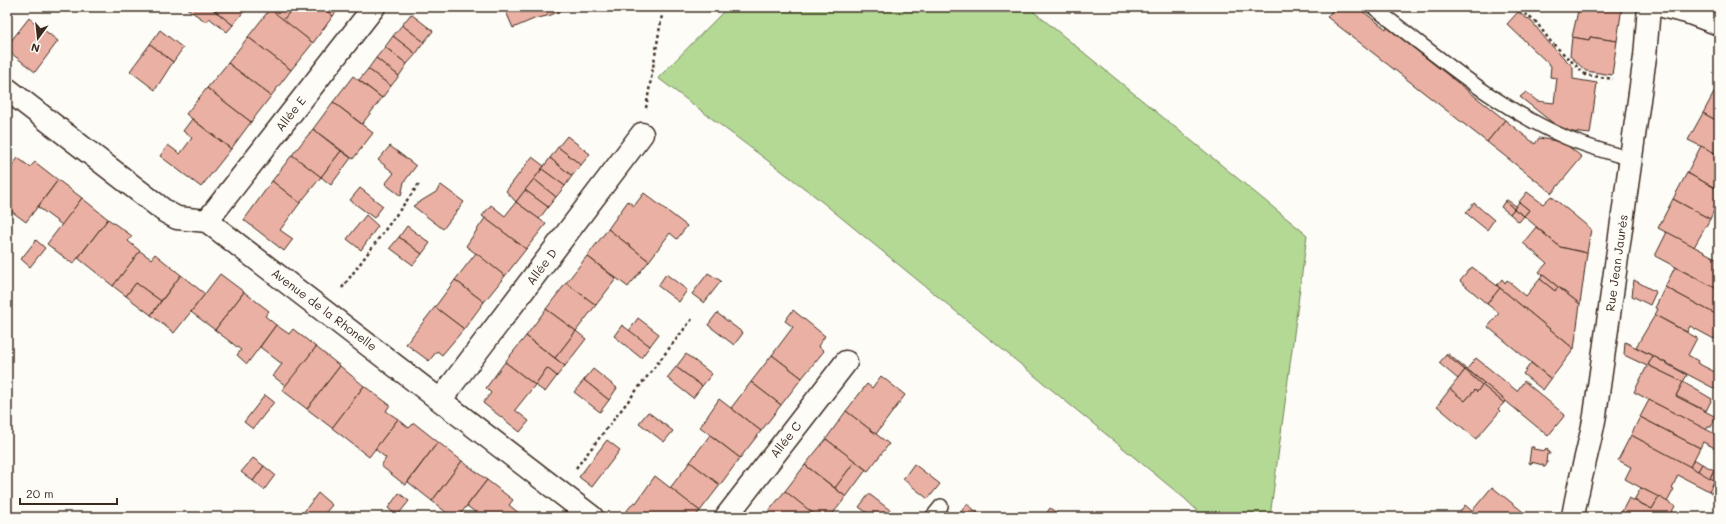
<svg xmlns="http://www.w3.org/2000/svg" width="1726" height="524" viewBox="0 0 1726 524" font-family="Mali,sans-serif">
<rect width="100%" height="100%" fill="#fdfcf7"/>
<filter id="ink" filterUnits="userSpaceOnUse"><feTurbulence type="fractalNoise" baseFrequency=".025" numOctaves="2"/><feDisplacementMap in="SourceGraphic" scale="8" xChannelSelector="R" yChannelSelector="G"/><feConvolveMatrix kernelMatrix="1 2 1 2 8 2 1 2 1" color-interpolation-filters="sRGB"/></filter>
<g filter="url(#ink)">
<polygon fill="#b3d995" stroke="#77825a" points="728,7 1028,7 1307,235 1270,517 1204,517 1184,498 816,197 658,78"/>
<g fill="#eab0a3" stroke="#3b2a1e">
<polygon points="185,7 210,7 233,25 227,32 209,18 206,22"/>
<polygon points="210,7 240,7 245,10 233,25"/>
<polygon points="276,7 294,7 283,20 272,12"/>
<polygon points="294,7 322,7 333,16 313,43 283,20"/>
<polygon points="322,7 340,7 333,16"/>
<polygon points="504,7 568,7 551,15 534,19 513,28"/>
<polygon points="1335,7 1357,7 1386,29 1387,27 1505,120 1487,142 1327,17"/>
<polygon points="1561,7 1622,7 1617,41 1590,37 1589,40 1572,37 1578,11 1568,9 1568,11 1560,9"/>
<polygon points="270,9 313,43 291,70 248,37"/>
<polygon points="1518,12 1532,22 1549,43 1573,67 1573,79 1597,83 1590,134 1563,131 1520,97 1526,92 1537,101 1554,103 1557,78 1550,77 1551,66 1507,24"/>
<polygon points="411,14 433,31 424,42 402,25"/>
<polygon points="29,18 58,41 35,72 7,50 7,46"/>
<polygon points="402,25 424,42 416,54 393,36"/>
<polygon points="160,30 183,48 173,62 150,44"/>
<polygon points="393,36 416,54 407,64 385,47"/>
<polygon points="248,37 291,70 271,96 228,63"/>
<polygon points="1572,37 1589,40 1590,37 1617,41 1612,75 1586,71 1570,56"/>
<polygon points="150,44 173,62 155,90 130,71"/>
<polygon points="385,47 407,64 399,76 376,58"/>
<polygon points="376,58 399,76 391,86 368,69"/>
<polygon points="228,63 271,96 251,122 207,88"/>
<polygon points="368,69 391,86 382,98 359,80"/>
<polygon points="353,76 382,98 362,124 333,102"/>
<polygon points="207,88 251,122 231,149 186,114"/>
<polygon points="1716,89 1719,90 1719,122 1703,113"/>
<polygon points="333,102 373,133 353,159 313,129"/>
<polygon points="1703,113 1719,122 1719,155 1688,140"/>
<polygon points="192,119 231,149 201,187 160,156 168,145 180,154 192,138 183,131"/>
<polygon points="1505,120 1535,144 1539,138 1563,142 1582,157 1552,193 1487,142"/>
<polygon points="313,129 341,151 321,177 292,155"/>
<polygon points="567,136 590,154 581,165 558,147"/>
<polygon points="390,146 416,166 404,182 401,196 385,184 394,173 378,160"/>
<polygon points="1701,146 1719,155 1719,190 1687,173"/>
<polygon points="558,147 581,165 572,176 550,158"/>
<polygon points="341,151 351,158 331,185 321,177"/>
<polygon points="292,155 321,177 300,203 272,181"/>
<polygon points="532,157 544,166 516,202 506,191"/>
<polygon points="18,158 30,167 35,162 58,180 26,222 7,208 7,172"/>
<polygon points="550,158 572,176 565,186 542,169"/>
<polygon points="542,169 565,186 556,197 534,179"/>
<polygon points="1687,173 1719,190 1719,200 1710,219 1673,199"/>
<polygon points="534,179 556,197 548,207 525,190"/>
<polygon points="58,180 82,198 62,225 38,207"/>
<polygon points="272,181 300,203 280,230 293,239 284,251 244,220"/>
<polygon points="441,185 464,202 443,229 413,206 436,192"/>
<polygon points="360,188 383,206 374,218 350,200"/>
<polygon points="525,190 548,207 539,219 516,202"/>
<polygon points="1527,192 1543,204 1551,196 1591,229 1587,253 1560,247 1524,216 1529,210 1519,202"/>
<polygon points="644,193 687,226 677,239 670,233 649,261 608,229 628,201 634,206"/>
<polygon points="82,198 108,219 73,264 47,244"/>
<polygon points="1673,199 1710,219 1694,247 1658,228"/>
<polygon points="1507,200 1516,206 1514,209 1505,201"/>
<polygon points="1505,201 1514,209 1510,214 1501,207"/>
<polygon points="516,202 546,224 526,249 482,216 491,205 505,216"/>
<polygon points="1519,202 1529,210 1524,216 1514,209"/>
<polygon points="1474,203 1494,220 1487,230 1466,213"/>
<polygon points="1514,209 1524,216 1519,222 1510,214"/>
<polygon points="366,215 378,226 361,250 347,239"/>
<polygon points="485,218 526,249 505,276 466,246"/>
<polygon points="108,219 132,236 128,241 140,251 113,286 78,258"/>
<polygon points="407,226 430,243 422,254 399,237"/>
<polygon points="1536,227 1560,247 1587,253 1580,304 1539,272 1547,263 1523,243"/>
<polygon points="608,229 649,261 628,287 587,256"/>
<polygon points="1667,232 1719,260 1719,271 1717,275 1719,276 1719,290 1655,256"/>
<polygon points="399,237 422,254 413,265 390,248"/>
<polygon points="36,240 45,248 30,267 21,259"/>
<polygon points="140,251 151,259 155,254 181,275 161,301 136,283 126,296 113,286"/>
<polygon points="476,253 505,276 484,302 455,280"/>
<polygon points="587,256 616,279 596,305 566,283"/>
<polygon points="1472,267 1500,288 1487,304 1460,281"/>
<polygon points="1675,267 1719,290 1719,307 1715,314 1665,287"/>
<polygon points="708,273 721,281 704,303 692,294"/>
<polygon points="220,274 244,292 215,330 191,312"/>
<polygon points="666,274 687,290 679,302 658,286"/>
<polygon points="181,275 205,294 174,333 151,315"/>
<polygon points="1543,275 1558,287 1555,291 1540,279"/>
<polygon points="1502,279 1505,283 1507,280 1526,296 1540,279 1555,291 1558,287 1580,304 1574,349 1500,288 1497,285"/>
<polygon points="455,280 484,302 464,329 435,307"/>
<polygon points="1634,280 1656,292 1650,305 1632,296"/>
<polygon points="136,283 161,301 151,315 126,296"/>
<polygon points="566,283 596,305 576,331 546,309"/>
<polygon points="1665,287 1719,316 1719,335 1717,334 1714,339 1690,326 1687,332 1655,315 1658,309 1655,308"/>
<polygon points="1500,288 1574,349 1551,379 1488,327 1499,313 1487,304"/>
<polygon points="244,292 269,311 265,316 276,325 247,364 237,355 241,350 215,330"/>
<polygon points="435,307 464,329 442,355 437,351 429,361 406,344"/>
<polygon points="546,309 576,331 555,358 526,336"/>
<polygon points="793,310 825,336 818,346 824,351 802,378 772,355 793,327 785,321"/>
<polygon points="717,313 743,333 734,345 708,325"/>
<polygon points="1655,315 1697,338 1688,355 1698,361 1697,363 1719,374 1719,391 1636,347"/>
<polygon points="638,318 659,334 650,346 629,331"/>
<polygon points="276,325 289,334 293,329 316,347 286,386 273,376 282,364 260,347"/>
<polygon points="622,325 650,346 641,358 614,336"/>
<polygon points="576,331 586,339 565,366 555,358"/>
<polygon points="526,336 565,366 557,376 547,368 535,385 505,362"/>
<polygon points="1625,342 1653,356 1648,365 1683,382 1676,396 1716,417 1711,427 1708,427 1706,430 1634,392 1647,366 1624,355"/>
<polygon points="316,347 340,366 307,409 282,390"/>
<polygon points="1447,353 1466,369 1465,370 1446,355"/>
<polygon points="686,354 712,374 702,386 676,367"/>
<polygon points="772,355 802,378 781,405 751,382"/>
<polygon points="1446,355 1465,370 1458,379 1439,363"/>
<polygon points="1653,356 1687,375 1683,382 1648,365"/>
<polygon points="1476,358 1517,391 1524,381 1565,415 1548,436 1467,369"/>
<polygon points="505,362 535,385 515,410 529,421 520,432 483,403 491,393 486,388"/>
<polygon points="1531,363 1551,379 1543,390 1523,374"/>
<polygon points="340,366 364,386 332,428 307,409"/>
<polygon points="676,367 702,386 693,398 667,378"/>
<polygon points="547,368 557,376 545,392 535,385"/>
<polygon points="593,369 617,388 609,400 584,380"/>
<polygon points="1466,369 1484,383 1482,385 1465,370"/>
<polygon points="1465,370 1482,385 1477,392 1475,390 1465,401 1450,389"/>
<polygon points="881,376 905,395 876,434 846,411 867,384 872,388"/>
<polygon points="584,380 609,400 600,412 574,392"/>
<polygon points="751,382 781,405 761,431 731,408"/>
<polygon points="1683,382 1712,399 1706,411 1676,396"/>
<polygon points="1484,383 1505,400 1504,403 1482,385"/>
<polygon points="1482,385 1504,403 1498,409 1500,411 1476,439 1437,406 1450,389 1465,401 1475,390 1477,392"/>
<polygon points="364,386 390,405 386,411 398,419 369,457 332,428"/>
<polygon points="265,395 274,402 253,429 244,422"/>
<polygon points="719,399 761,431 740,458 700,427"/>
<polygon points="1649,400 1719,436 1719,450 1703,442 1700,448 1640,417"/>
<polygon points="846,411 889,444 868,471 826,439"/>
<polygon points="648,412 673,431 664,442 639,423"/>
<polygon points="1640,417 1700,448 1690,467 1631,435"/>
<polygon points="398,419 409,428 414,423 438,442 405,485 381,466 386,458 375,449"/>
<polygon points="710,435 740,458 720,485 690,462"/>
<polygon points="1631,435 1715,480 1709,491 1678,475 1672,488 1674,489 1667,502 1625,479 1631,467 1618,460"/>
<polygon points="826,439 855,461 835,488 805,465"/>
<polygon points="607,440 620,450 592,487 579,477"/>
<polygon points="438,442 462,461 432,501 408,482"/>
<polygon points="1531,447 1534,447 1533,449 1545,451 1546,449 1548,449 1547,451 1550,452 1550,454 1547,454 1546,462 1548,462 1545,467 1543,467 1543,465 1531,462 1531,464 1529,463"/>
<polygon points="253,458 264,466 253,481 241,472"/>
<polygon points="1694,459 1702,464 1698,471 1690,467"/>
<polygon points="462,461 487,480 458,517 452,517 432,501"/>
<polygon points="855,461 866,470 846,497 835,488"/>
<polygon points="690,462 720,485 700,511 670,488"/>
<polygon points="914,464 940,484 928,499 903,479"/>
<polygon points="1702,464 1714,470 1710,478 1698,471"/>
<polygon points="805,465 846,497 830,517 817,517 785,491"/>
<polygon points="264,466 275,475 264,490 253,481"/>
<polygon points="1719,466 1719,482 1710,478 1714,470 1716,472"/>
<polygon points="655,476 700,511 695,517 631,517 625,513 634,502 636,503"/>
<polygon points="487,480 513,500 509,505 520,514 517,517 482,517 467,506"/>
<polygon points="1715,480 1719,483 1713,494 1709,491"/>
<polygon points="1492,487 1522,511 1516,517 1456,517 1465,505 1472,511"/>
<polygon points="1641,488 1659,497 1652,509 1634,500"/>
<polygon points="785,491 814,514 817,517 764,517"/>
<polygon points="318,493 332,505 322,517 300,517"/>
<polygon points="399,493 409,501 397,516 388,508"/>
<polygon points="869,494 899,517 873,517 859,507"/>
<polygon points="1659,497 1675,506 1669,517 1619,517 1629,498 1652,509"/>
<polygon points="967,504 983,517 957,517"/>
<polygon points="1050,508 1062,517 1044,517"/>
</g>
<g fill="none" stroke-linecap="round" stroke-linejoin="round">
<g stroke="#3b2a1e" stroke-width="16">
<g id="lane">
<path d="M1373 7C1435 54 1495 107 1567 138 1588 147 1610 153 1631 159"/>
<polyline points="932,517 941,506"/>
</g>
</g>
<g stroke="#3b2a1e" stroke-width="25">
<g id="street">
<polyline points="1666,7 1687,12 1719,24"/>
<polyline points="7,89 166,212 177,218 207,221 592,517"/>
<polyline points="207,221 374,7"/>
<polyline points="441,399 642,134"/>
<polyline points="726,517 846,362"/>
</g>
</g>
<g stroke="#3b2a1e" stroke-width="25">
<path id="secondary" d="M1573 517C1578 483 1589 450 1595 415L1645 57 1649 7"/>
</g>
<g stroke="#3b2a1e" stroke-width="2.5" stroke-dasharray="3 3" stroke-linecap="butt">
<polyline points="1515,7 1536,22 1551,42 1586,75 1613,79"/>
<polyline points="646,108 662,15"/>
<polyline points="342,288 419,184"/>
<polyline points="576,468 692,319"/>
</g>
<use href="#lane" stroke="#fdfcf7" stroke-width="13"/>
<use href="#street" stroke="#fdfcf7" stroke-width="22"/>
<use href="#secondary" stroke="#fdfcf7" stroke-width="22"/>
</g>
</g>
<g text-anchor="middle" stroke-width="3" stroke-linejoin="round" paint-order="stroke">
<g font-size="12" fill="#3b2a1e" stroke="#fdfcf7">
<text transform="translate(291 114) rotate(-52)" y="4">Allée E</text>
<text transform="translate(1617 263) rotate(-82)" y="4">Rue Jean Jaurès</text>
<text transform="translate(542 267) rotate(-53)" y="4">Allée D</text>
<text transform="translate(324 310) rotate(37)" y="4">Avenue de la Rhonelle</text>
<text transform="translate(786 440) rotate(-52)" y="4">Allée C</text>
</g>
</g>
<rect width="1726" height="524" fill="none" stroke="#fdfcf7" stroke-width="24"/>
<rect x="12" y="12" width="1702" height="500" fill="none" stroke="#3b2a1e" stroke-width="1.5" filter="url(#ink)"/>
<g transform="translate(38 38) rotate(195)" stroke="#fdfcf7" stroke-width="3" paint-order="stroke">
<path d="M0-3L7 15L0 10L-7 15Z" fill="#3b2a1e"/>
<text y="-6" font-size="11" font-weight="bold" text-anchor="middle" fill="#3b2a1e">N</text>
</g>
<path d="M20 498v6h97v-6" fill="none" stroke="#3b2a1e" stroke-width="2"/>
<text x="26" y="498" font-size="12" fill="#3b2a1e" stroke="#fdfcf7" stroke-width="3" paint-order="stroke">20 m</text>
</svg>
